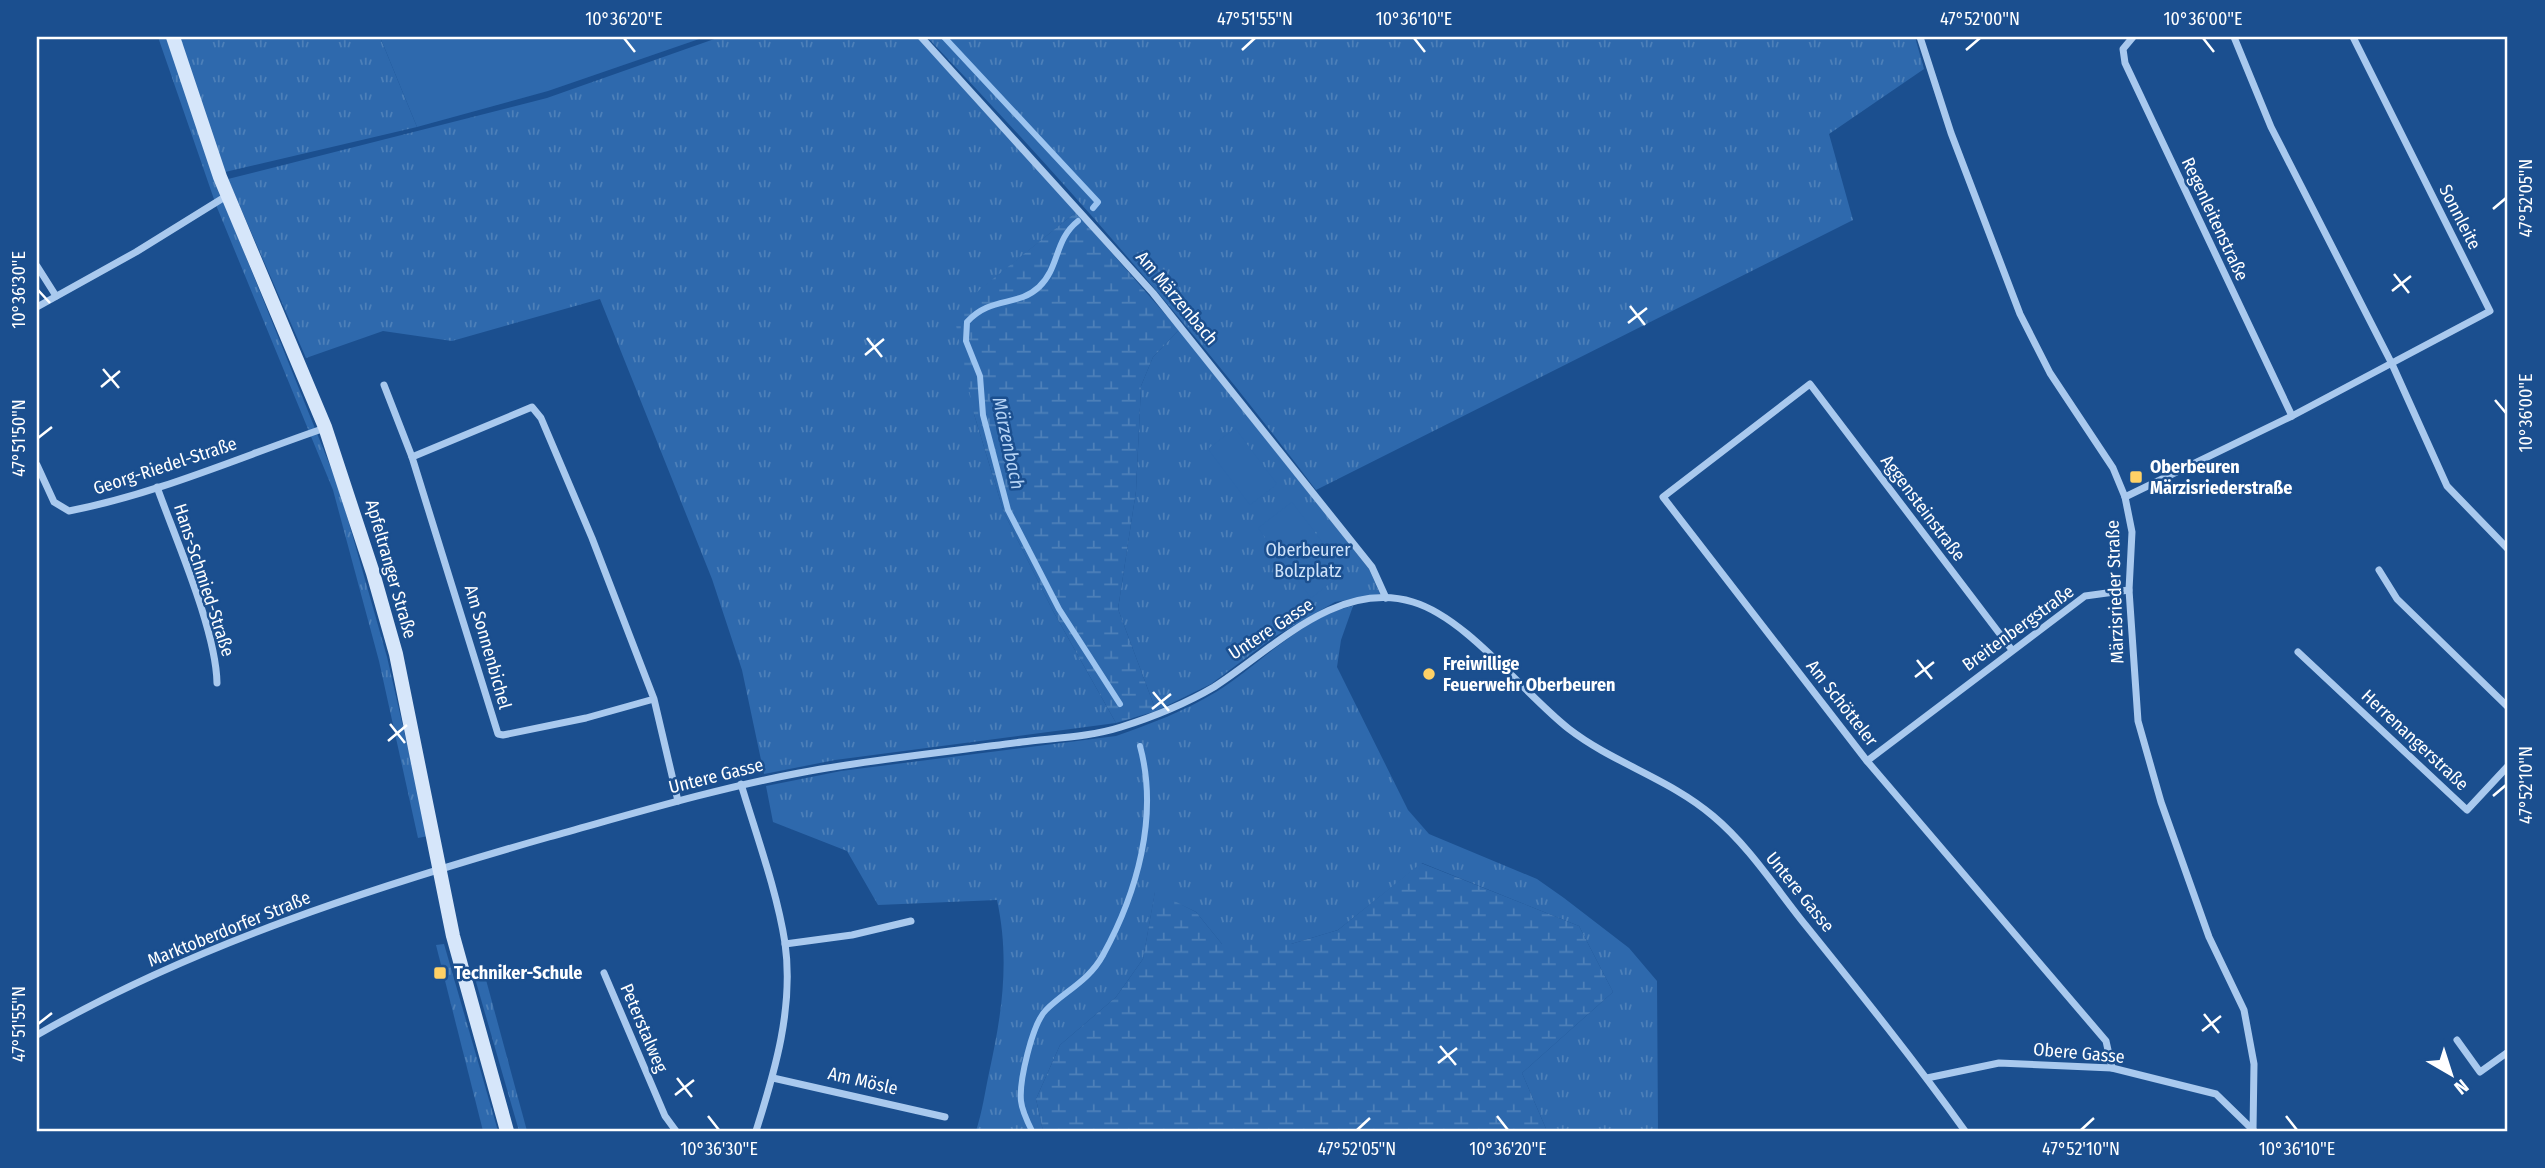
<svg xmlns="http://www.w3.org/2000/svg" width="2545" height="1168" viewBox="0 0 2545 1168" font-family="'Fira Sans Condensed',sans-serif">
<defs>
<pattern id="grass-tufts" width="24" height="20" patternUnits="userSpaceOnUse" patternTransform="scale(1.75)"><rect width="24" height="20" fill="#2e69ad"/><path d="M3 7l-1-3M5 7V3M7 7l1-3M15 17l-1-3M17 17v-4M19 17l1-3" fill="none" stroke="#4d80b9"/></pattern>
<pattern id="wetland-marsh" width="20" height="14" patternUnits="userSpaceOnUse" patternTransform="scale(1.75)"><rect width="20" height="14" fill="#2e69ad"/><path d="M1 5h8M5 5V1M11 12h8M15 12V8" fill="none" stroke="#4d80b9"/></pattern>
</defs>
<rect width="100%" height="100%" fill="#1b4f8f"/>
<g fill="url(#grass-tufts)">
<polygon points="158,37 166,37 223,200 339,488 387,657 428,836 418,838 379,661 333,490 216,205"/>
<polygon points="178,37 380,37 417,127 225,172"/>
<polygon points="720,37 917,37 1076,212 969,299 974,414 1004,513 1053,611 1116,723 835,760 764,774 742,670 712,579 600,299 452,341 383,331 306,358 228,179 547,98"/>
<path d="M927 37H1915L1924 69 1829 134 1853 220 1316 490C1196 331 1065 181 927 37Z"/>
<polygon points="1179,330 1369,569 1380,594 1335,602 1274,637 1211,684 1156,711 1118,609 1136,491 1141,386 1153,357"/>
<path d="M1353 606 1341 640 1337 667 1408 810 1429 834 1537 879 1564 898 1629 948 1657 981 1658 1131H1547L1522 1073 1613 992 1579 926 1422 863 1338 930 1291 944H1222L1196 912 1155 892 1143 959 1116 997 1060 1045 1036 1099 1043 1131H976C982 1113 985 1092 989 1073 1002 1014 1010 960 997 900L878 905 847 851 773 822 766 786 841 771 1116 736C1150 724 1185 711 1216 692 1258 666 1304 616 1353 606Z"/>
<polygon points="444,944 498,1131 483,1131 436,945"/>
<polygon points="482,965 527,1131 519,1131 472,968"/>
</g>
<g fill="url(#wetland-marsh)">
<polygon points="1076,212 1179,330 1153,357 1141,386 1136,491 1118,609 1156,711 1116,723 1053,611 1004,513 974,414 956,325 968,299"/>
<polygon points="1421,863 1579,926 1613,992 1522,1073 1547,1131 1043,1131 1036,1099 1060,1045 1116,997 1143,959 1155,891 1196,912 1222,944 1291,944 1338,930"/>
</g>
<g fill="#2e69ad">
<polygon points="380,37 705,37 548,91 417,127"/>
<polygon points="1235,428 1277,484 1250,505 1208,449"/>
<polygon points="1292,502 1345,572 1311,598 1258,528"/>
</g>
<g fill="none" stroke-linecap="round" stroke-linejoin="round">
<g stroke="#9cc4f0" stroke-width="6">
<polyline points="944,37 1098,202 1093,208"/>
<path d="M1078 221C1054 240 1060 267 1039 287 1018 307 990 296 967 322L966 341 980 376 983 415 1008 510 1059 609 1120 704"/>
<path d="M1032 1131C1028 1123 1022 1111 1021 1101 1019 1082 1032 1024 1046 1010 1065 991 1089 981 1103 955 1137 893 1159 816 1140 746"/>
</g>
<g stroke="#a9c9ee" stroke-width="7">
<polyline points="921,37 1153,293 1372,567 1386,598"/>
<polyline points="1920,37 1951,133 2020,314 2050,373 2113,468 2125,497 2132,532 2129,590 2138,721 2161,802 2209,937 2244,1010 2254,1064 2253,1130"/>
<polyline points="2133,37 2123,49 2125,63 2292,416"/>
<polyline points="2234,37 2271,127 2392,364 2447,486 2508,549"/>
<polyline points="37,266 56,296"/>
<polyline points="37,307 136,252 228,195"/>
<polyline points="384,385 412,457"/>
<path d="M37 465 54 502 69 511C157 494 240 457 325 428"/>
<path d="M157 487C176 540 216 630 217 683"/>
<polyline points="2125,497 2292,416 2490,311 2353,37"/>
<polyline points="2379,570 2397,599 2508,707"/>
<polyline points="2012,650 1810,384 1663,497 1867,761 2106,1041 2112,1068"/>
<polyline points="2298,652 2467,810 2508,766"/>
<polyline points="654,699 586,718 503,735 498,734 412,457 532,407 541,418 592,538 654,699 678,801"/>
<polyline points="1867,761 2085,596 2129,590"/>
<path d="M741 784C756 834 777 891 785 943 794 1007 775 1071 756 1131"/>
<polyline points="785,944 852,935 911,921"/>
<polyline points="604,973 665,1116 676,1131"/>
<path d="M37 1035C192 945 377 886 549 837 632 814 714 789 799 773 873 759 947 752 1022 742 1054 738 1090 737 1121 727 1153 717 1185 704 1214 687 1272 650 1337 579 1413 602 1467 618 1523 693 1569 729 1613 763 1670 779 1713 816 1749 846 1777 890 1807 927 1861 994 1915 1061 1965 1131"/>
<polyline points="2457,1040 2480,1072 2508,1052"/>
<polyline points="773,1078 945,1117"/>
<polyline points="1927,1078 1999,1063 2112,1068 2216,1094 2254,1131"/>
</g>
<polyline stroke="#d6e6fa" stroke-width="14" points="173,37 220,177 325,427 373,573 396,654 453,936 507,1131"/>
</g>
<path fill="none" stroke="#fff" stroke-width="2.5" d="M624 38 635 52M1414 38 1425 52M2203 38 2214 52M1242 50 1255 38M1966 50 1980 38M2493 209 2506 198M2394 274 2409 293M38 290 50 303M2392 291 2411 276M1630 306 1645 325M1628 323 1647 308M867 338 882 357M865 355 884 339M103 369 119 388M101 387 120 371M2495 400 2506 413M38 438 52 427M1917 660 1932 679M1915 677 1934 662M1153 692 1169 711M1152 709 1171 694M390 724 405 743M388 741 407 725M2493 796 2506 785M2204 1014 2219 1033M38 1024 52 1013M2202 1031 2221 1016M1440 1046 1456 1065M1438 1063 1457 1048M677 1078 692 1097M675 1095 694 1080M708 1116 719 1130M1497 1116 1508 1130M2286 1116 2297 1130M1357 1130 1370 1118M2081 1130 2094 1118"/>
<g fill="#ffd166" stroke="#1b4f8f" stroke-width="2.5">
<rect x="2129" y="470" width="14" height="14" rx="3.5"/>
<circle cx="1429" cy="674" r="7"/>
<rect x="433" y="966" width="14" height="14" rx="3.5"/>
</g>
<g text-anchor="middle" stroke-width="5" stroke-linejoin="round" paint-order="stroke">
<g font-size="18" fill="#fff" stroke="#1b4f8f">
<text transform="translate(2460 217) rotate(63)" y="6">Sonnleite</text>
<text transform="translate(2215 219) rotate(65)" y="6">Regenleitenstraße</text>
<text transform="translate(1177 298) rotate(50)" y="6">Am Märzenbach</text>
<text transform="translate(165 466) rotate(-18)" y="6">Georg-Riedel-Straße</text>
<text transform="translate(1923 508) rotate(53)" y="6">Aggensteinstraße</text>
<text transform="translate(391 569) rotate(74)" y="6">Apfeltranger Straße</text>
<text transform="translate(204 580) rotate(72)" y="6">Hans-Schmied-Straße</text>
<text transform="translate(2115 592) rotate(-92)" y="6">Märzisrieder Straße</text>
<text transform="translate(2018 628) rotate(-36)" y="6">Breitenbergstraße</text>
<text transform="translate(1271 629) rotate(-33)" y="6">Untere Gasse</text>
<text transform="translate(488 647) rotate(74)" y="6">Am Sonnenbichel</text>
<text transform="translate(1842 703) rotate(52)" y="6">Am Schötteler</text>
<text transform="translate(2415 740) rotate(43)" y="6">Herrenangerstraße</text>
<text transform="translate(716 776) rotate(-14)" y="6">Untere Gasse</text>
<text transform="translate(1800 892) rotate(51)" y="6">Untere Gasse</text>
<text transform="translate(229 929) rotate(-22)" y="6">Marktoberdorfer Straße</text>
<text transform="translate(644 1028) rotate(67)" y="6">Peterstalweg</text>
<text transform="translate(2079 1053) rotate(5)" y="6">Obere Gasse</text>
<text transform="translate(863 1081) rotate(13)" y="6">Am Mösle</text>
</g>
<g font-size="18" font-weight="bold" fill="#fff" stroke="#1b4f8f" text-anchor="start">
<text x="2150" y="473">Oberbeuren<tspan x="2150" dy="21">Märzisriederstraße</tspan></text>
<text x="1443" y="670">Freiwillige<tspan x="1443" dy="21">Feuerwehr Oberbeuren</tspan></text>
<text x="454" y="979">Techniker-Schule</text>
</g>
<g font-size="18" fill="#cfe3fa" stroke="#1b4f8f">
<text x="1308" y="556">Oberbeurer<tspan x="1308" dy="21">Bolzplatz</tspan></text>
</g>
<g font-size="19" font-style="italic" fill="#b5d3f5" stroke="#1b4f8f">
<text transform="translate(1009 443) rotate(78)" y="7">Märzenbach</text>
</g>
</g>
<rect width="2545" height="1168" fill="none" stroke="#1b4f8f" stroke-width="77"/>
<g transform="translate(2451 1074) rotate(141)" stroke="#1b4f8f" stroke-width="5" paint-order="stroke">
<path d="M0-5L12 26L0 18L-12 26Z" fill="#ffffff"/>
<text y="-10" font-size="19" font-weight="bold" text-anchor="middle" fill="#ffffff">N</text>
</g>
<rect x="38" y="38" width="2468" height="1092" fill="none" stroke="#fff" stroke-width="2.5"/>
<g font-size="18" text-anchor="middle" fill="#fff">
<text x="624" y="25">10°36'20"E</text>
<text x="1255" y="25">47°51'55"N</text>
<text x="1414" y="25">10°36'10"E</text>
<text x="1980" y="25">47°52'00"N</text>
<text x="2203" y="25">10°36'00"E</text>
<text transform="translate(2526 198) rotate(-90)" y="6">47°52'05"N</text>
<text transform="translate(19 290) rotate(-90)" y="6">10°36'30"E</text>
<text transform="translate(2526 413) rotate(-90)" y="6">10°36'00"E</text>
<text transform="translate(19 438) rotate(-90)" y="6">47°51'50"N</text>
<text transform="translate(2526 785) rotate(-90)" y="6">47°52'10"N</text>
<text transform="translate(19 1024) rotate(-90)" y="6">47°51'55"N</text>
<text x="719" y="1155">10°36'30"E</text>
<text x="1357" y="1155">47°52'05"N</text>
<text x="1508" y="1155">10°36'20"E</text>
<text x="2081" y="1155">47°52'10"N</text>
<text x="2297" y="1155">10°36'10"E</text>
</g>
</svg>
